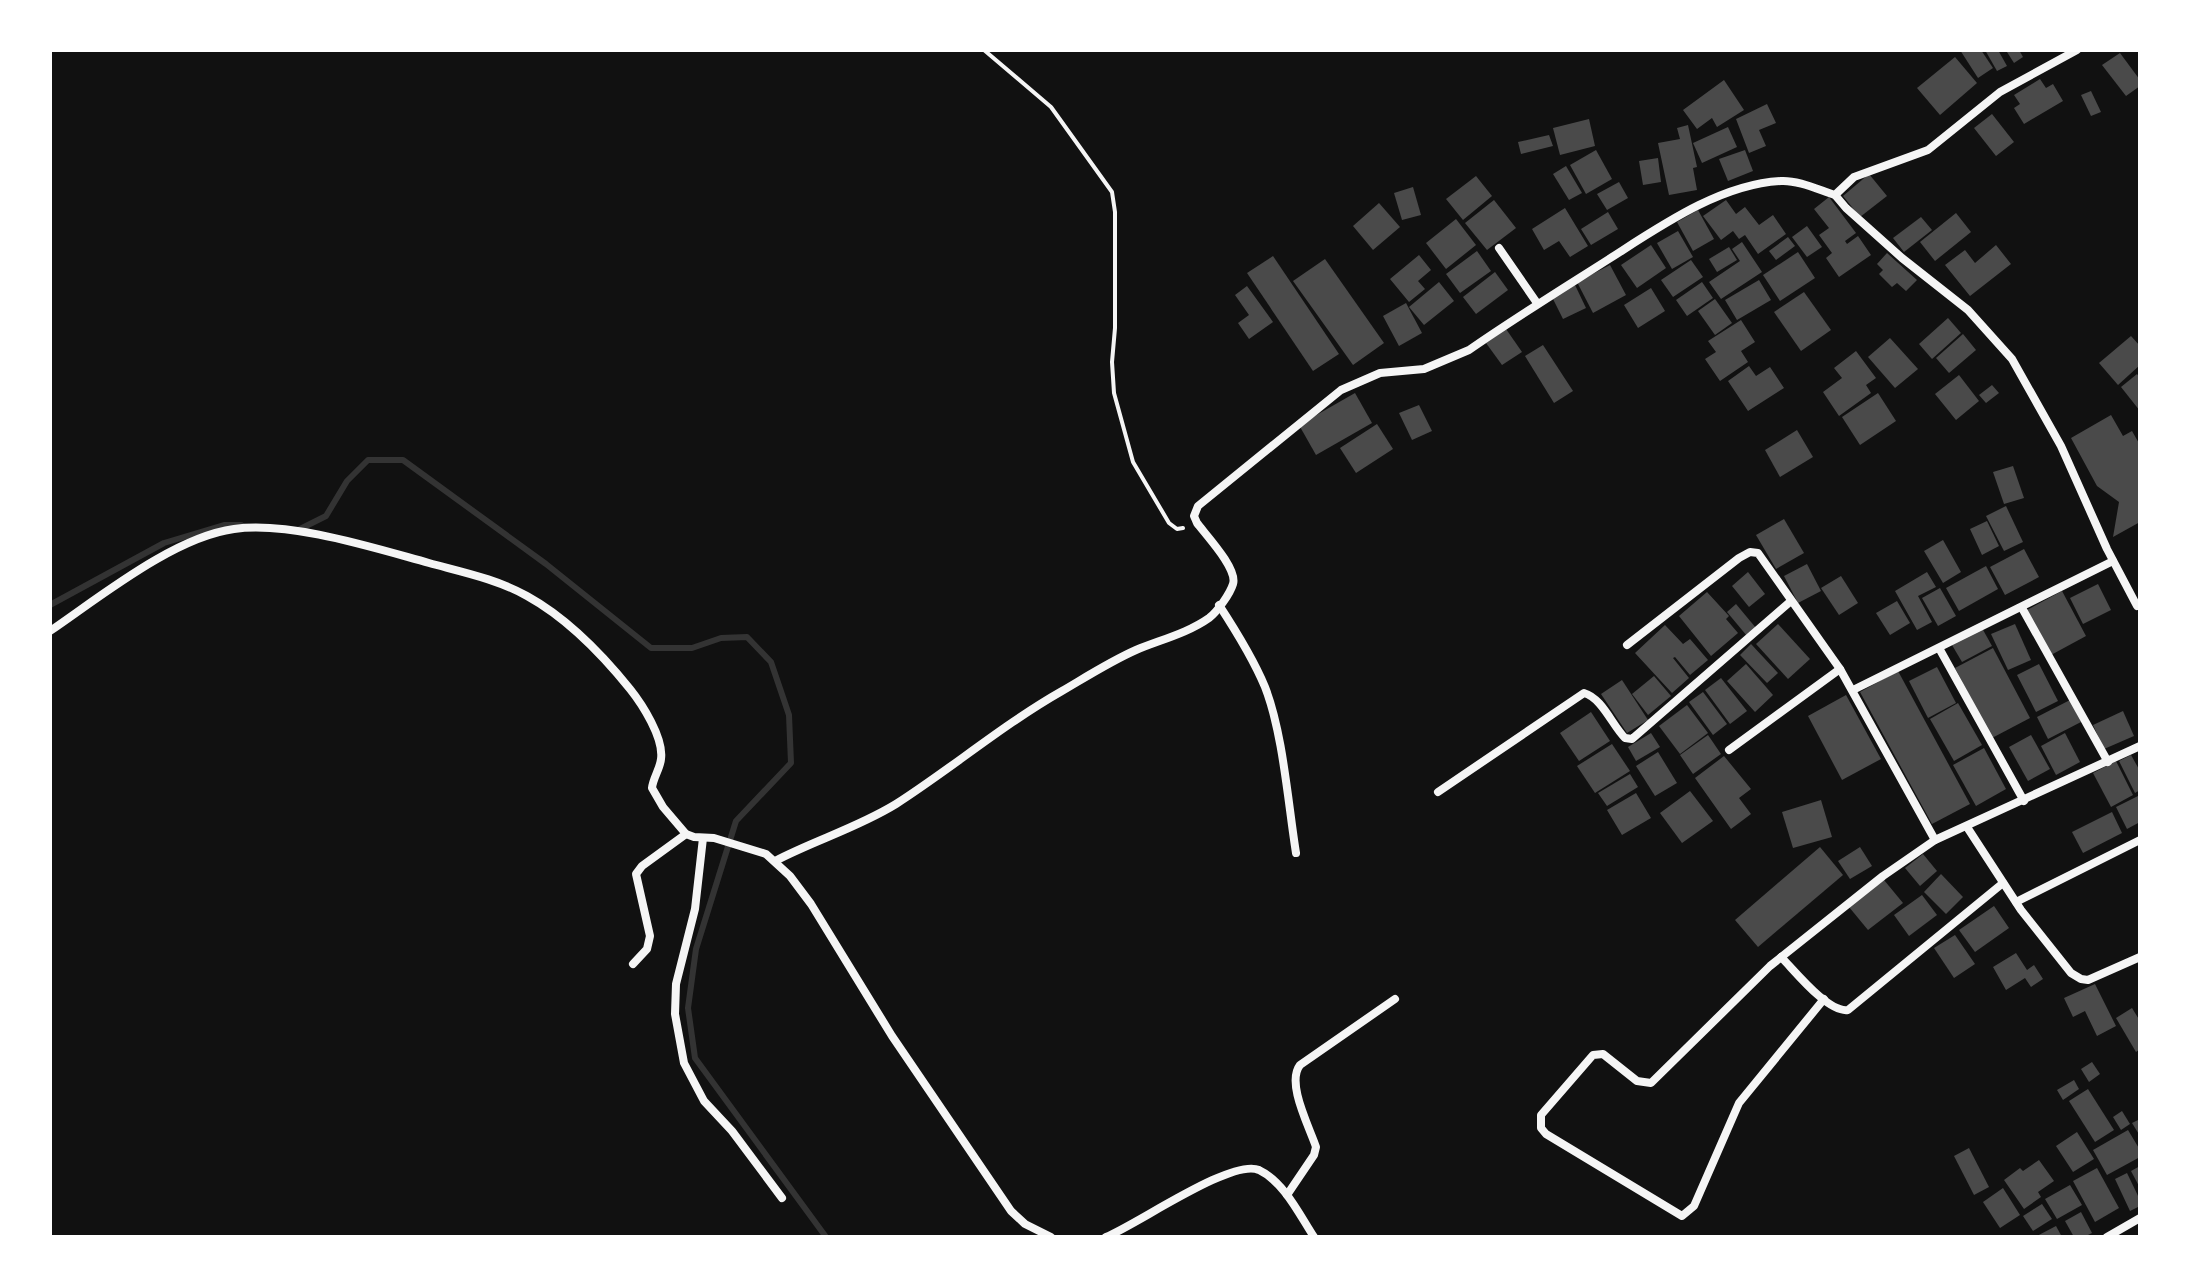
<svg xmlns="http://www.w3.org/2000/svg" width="2190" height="1287" viewBox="0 0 2190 1287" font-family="Overpass,sans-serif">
<rect width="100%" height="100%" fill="#111"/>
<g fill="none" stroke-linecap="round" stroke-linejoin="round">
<g stroke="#333" stroke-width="6">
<polyline points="300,529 326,516 347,481 368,460 403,460 546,564 651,648 692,648 721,638 747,637 771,662 789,715 791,763 736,821 696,949 688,1008 695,1058 826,1237"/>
<polyline points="50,605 164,543 224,525 241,525"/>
</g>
</g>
<g fill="#4a4a4a">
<polygon points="1960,50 1981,50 1993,68 1978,78"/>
<polygon points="1985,50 1998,50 2007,66 1997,71"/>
<polygon points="2010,50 2019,50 2023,57 2014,63 2007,52"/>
<polygon points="2120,53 2140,80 2140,86 2126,96 2102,65"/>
<polygon points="1955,57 1977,83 1940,115 1917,88"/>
<polygon points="2040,79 2046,88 2053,84 2063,101 2024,124 2014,108 2020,104 2014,95"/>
<polygon points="1724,80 1744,110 1717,127 1712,118 1697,129 1683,110"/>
<polygon points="2091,91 2101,112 2091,116 2081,95"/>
<polygon points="1767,104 1776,123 1759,130 1766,146 1749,153 1736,119"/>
<polygon points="1992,114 2014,142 1996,156 1974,128"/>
<polygon points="1589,119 1595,146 1560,155 1553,128"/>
<polygon points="1688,125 1697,167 1693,168 1697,190 1669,195 1658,143 1680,139 1677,128"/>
<polygon points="1728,127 1737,147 1702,163 1693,143"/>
<polygon points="1549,135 1553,146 1521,154 1518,142"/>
<polygon points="1596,150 1612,179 1586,194 1570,165"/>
<polygon points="1745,150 1753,171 1728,181 1719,159"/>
<polygon points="1658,158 1661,182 1643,185 1639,161"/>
<polygon points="1566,166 1582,193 1569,200 1553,174"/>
<polygon points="1869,174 1887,196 1860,217 1843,196"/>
<polygon points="1476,176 1492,196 1463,220 1446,199"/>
<polygon points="1619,182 1628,198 1607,210 1597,194"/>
<polygon points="1413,187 1421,215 1402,220 1394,193"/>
<polygon points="1829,197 1856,233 1845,241 1847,244 1858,236 1871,255 1839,277 1826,258 1832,253 1819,235 1829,228 1814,209"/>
<polygon points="1494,200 1516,228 1487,250 1465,223"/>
<polygon points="1726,200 1736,214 1745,207 1759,225 1773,215 1786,234 1758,254 1745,235 1739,239 1733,231 1721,240 1703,216"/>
<polygon points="1379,203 1400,227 1373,250 1353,226"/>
<polygon points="1565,208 1588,246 1570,257 1559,241 1544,250 1532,229"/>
<polygon points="1698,210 1714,239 1693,251 1677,222"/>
<polygon points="1608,212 1618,229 1591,245 1581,229"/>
<polygon points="1956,213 1971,232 1935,261 1920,242"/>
<polygon points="1921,217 1932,230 1904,252 1893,238"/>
<polygon points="1456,219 1476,245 1446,269 1426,243"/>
<polygon points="1807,226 1822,247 1807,257 1792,237"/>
<polygon points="1678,231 1693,257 1672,269 1657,243"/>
<polygon points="1788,237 1795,246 1776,260 1769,251"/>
<polygon points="1742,242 1762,272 1721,299 1709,282 1740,261 1732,249"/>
<polygon points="1651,245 1666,268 1637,288 1621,265"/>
<polygon points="1996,245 2011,264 1970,296 1945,265 1965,250 1975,263"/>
<polygon points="1729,247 1737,260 1717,272 1709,259"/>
<polygon points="1477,251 1491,271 1460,293 1446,274"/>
<polygon points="1798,252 1815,278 1780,301 1763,275"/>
<polygon points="1887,253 1917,280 1906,291 1897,283 1892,287 1879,274 1883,270 1877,264"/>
<polygon points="1419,255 1431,270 1418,281 1425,289 1409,302 1390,279"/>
<polygon points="1273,256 1339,354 1313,371 1247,273"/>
<polygon points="1325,259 1384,343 1353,365 1293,281"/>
<polygon points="1691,260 1703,277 1673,297 1661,280"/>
<polygon points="1610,265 1626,295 1593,313 1577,282"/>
<polygon points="1495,272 1508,290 1476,314 1463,297"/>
<polygon points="1759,280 1771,300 1737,320 1725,300"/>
<polygon points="1439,282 1454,301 1424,325 1409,307"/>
<polygon points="1702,282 1713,298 1687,316 1676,300"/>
<polygon points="1575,285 1586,308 1563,319 1552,297"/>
<polygon points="1247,286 1273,322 1249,339 1238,323 1249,315 1235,295"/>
<polygon points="1651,288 1665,311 1638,328 1624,305"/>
<polygon points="1804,292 1831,330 1801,351 1774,312"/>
<polygon points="1715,299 1732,323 1715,335 1698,311"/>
<polygon points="1406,303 1422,333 1399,346 1383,316"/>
<polygon points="1948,318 1961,333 1932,359 1919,344"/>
<polygon points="1741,320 1755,342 1741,351 1748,362 1720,381 1705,359 1716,352 1708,341"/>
<polygon points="1506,329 1522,352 1502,365 1486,343"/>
<polygon points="1963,334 1976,350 1949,373 1936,358"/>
<polygon points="2131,336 2140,346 2140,365 2118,385 2099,363"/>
<polygon points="1890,338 1918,369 1895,388 1868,357"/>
<polygon points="1543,345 1573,391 1554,403 1525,356"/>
<polygon points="1856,351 1876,378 1866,385 1871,393 1839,416 1823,392 1842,378 1834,368"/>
<polygon points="1749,366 1756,376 1770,367 1784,388 1748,411 1728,381"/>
<polygon points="2137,374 2140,378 2140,411 2121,387"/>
<polygon points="1959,375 1979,401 1956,420 1935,394"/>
<polygon points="1992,385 1999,393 1986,403 1979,395"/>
<polygon points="1355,393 1372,423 1316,455 1299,425"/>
<polygon points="1878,393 1896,421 1860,445 1842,417"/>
<polygon points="1419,405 1432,431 1412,440 1399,413"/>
<polygon points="2111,415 2123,436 2132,431 2140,445 2140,522 2113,537 2119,502 2097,486 2071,438"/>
<polygon points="1377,424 1393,449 1356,473 1340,448"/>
<polygon points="1797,430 1813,457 1780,477 1765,450"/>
<polygon points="2013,466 2024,498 2004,504 1993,472"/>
<polygon points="2006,506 2023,542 2004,551 1986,516"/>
<polygon points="1784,519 1804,553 1776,569 1756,535"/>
<polygon points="1987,521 1999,546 1982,555 1970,529"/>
<polygon points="1943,540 1961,572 1943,583 1924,551"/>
<polygon points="2024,549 2039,577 2005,595 1990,567"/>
<polygon points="1807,564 1821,591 1798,603 1784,576"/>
<polygon points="1986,566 1998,589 1959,611 1946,588"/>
<polygon points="1748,572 1765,594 1749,607 1732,586"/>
<polygon points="1927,572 1936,587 1918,596 1932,622 1917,630 1895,591"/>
<polygon points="1841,576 1858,603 1839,615 1821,588"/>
<polygon points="2098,584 2111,610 2083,624 2070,598"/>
<polygon points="1940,588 1956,616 1938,626 1922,598"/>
<polygon points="2062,591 2086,636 2051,655 2027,610"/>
<polygon points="1707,592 1729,616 1726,619 1738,633 1711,656 1679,616"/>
<polygon points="1897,601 1910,623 1890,635 1876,613"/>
<polygon points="1736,604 1756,628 1747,636 1727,612"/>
<polygon points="1778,624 1810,659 1788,679 1756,644"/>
<polygon points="2015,624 2031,660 2008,670 1991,634"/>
<polygon points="1665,625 1683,644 1690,639 1708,660 1690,675 1675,657 1673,658 1689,678 1672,693 1635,653"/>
<polygon points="1982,628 1992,646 1962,662 1952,645"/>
<polygon points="1751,644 1778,673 1767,683 1740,655"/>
<polygon points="1993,648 2030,718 1992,738 1955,668"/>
<polygon points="1746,664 1773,695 1755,712 1727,681"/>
<polygon points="2039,664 2058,701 2036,712 2017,675"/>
<polygon points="1937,667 1956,703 1928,718 1909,681"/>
<polygon points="1898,671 1970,804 1932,824 1860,692"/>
<polygon points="1654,676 1671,696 1648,715 1632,694"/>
<polygon points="1721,678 1747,711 1730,724 1705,690"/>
<polygon points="1622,680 1648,720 1627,733 1601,694"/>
<polygon points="1703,692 1727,724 1713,735 1689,702"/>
<polygon points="1846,695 1881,759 1842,780 1808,716"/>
<polygon points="2070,700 2081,722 2048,739 2037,717"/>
<polygon points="1958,703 1982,745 1954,761 1930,719"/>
<polygon points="1687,705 1708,733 1680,754 1659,726"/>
<polygon points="2123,711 2134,736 2104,749 2093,725"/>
<polygon points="1591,712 1610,741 1579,761 1560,733"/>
<polygon points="1651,733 1660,747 1636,761 1628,747"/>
<polygon points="2065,733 2080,762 2056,775 2041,746"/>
<polygon points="1708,735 1721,754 1693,774 1680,755"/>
<polygon points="2031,735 2050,769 2028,781 2009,747"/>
<polygon points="1612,744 1630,771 1595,793 1577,766"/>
<polygon points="1984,748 2006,789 1976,806 1953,765"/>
<polygon points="1658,752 1677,783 1655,796 1636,766"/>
<polygon points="2131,755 2140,771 2140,790 2135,793 2119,761"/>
<polygon points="1724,756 1751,789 1739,798 1751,814 1731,829 1695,778"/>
<polygon points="2116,761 2133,795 2111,807 2093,773"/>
<polygon points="1630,774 1638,787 1607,806 1598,793"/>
<polygon points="1690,791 1713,821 1682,843 1660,813"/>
<polygon points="1636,793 1651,818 1622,835 1607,810"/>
<polygon points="2140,795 2140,822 2127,829 2116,807"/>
<polygon points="1821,800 1832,837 1793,848 1782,812"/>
<polygon points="2112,812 2122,833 2083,853 2072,832"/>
<polygon points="1820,847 1843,875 1758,947 1735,920"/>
<polygon points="1860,847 1872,866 1850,879 1838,861"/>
<polygon points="1923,854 1937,871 1920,886 1905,868"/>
<polygon points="1941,874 1963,897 1946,914 1924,892"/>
<polygon points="1884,880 1903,903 1868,930 1849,907"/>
<polygon points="1922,895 1937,915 1909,936 1894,915"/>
<polygon points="1994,906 2009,928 1975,952 1959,930"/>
<polygon points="1955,935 1975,964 1954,978 1934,948"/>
<polygon points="2016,953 2027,970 2034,965 2043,979 2031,987 2025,978 2006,990 1993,967"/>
<polygon points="2095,984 2116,1026 2097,1036 2085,1011 2073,1017 2064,998"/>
<polygon points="2132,1008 2140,1021 2140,1049 2136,1052 2116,1018"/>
<polygon points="2092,1062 2100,1074 2089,1082 2081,1069"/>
<polygon points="2074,1080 2079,1089 2063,1100 2057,1090"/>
<polygon points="2088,1089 2114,1130 2095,1142 2069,1101"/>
<polygon points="2122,1111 2130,1124 2121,1130 2113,1117"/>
<polygon points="2140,1119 2140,1136 2132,1123"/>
<polygon points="2128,1130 2140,1150 2140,1157 2107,1175 2093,1150"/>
<polygon points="2077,1132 2094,1159 2073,1172 2056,1146"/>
<polygon points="1969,1148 1989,1187 1974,1195 1954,1156"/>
<polygon points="2039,1160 2054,1181 2038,1192 2041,1197 2024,1209 2004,1180 2020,1168 2023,1171"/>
<polygon points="2140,1166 2140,1188 2131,1171"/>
<polygon points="2097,1168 2119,1208 2095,1222 2073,1181"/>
<polygon points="2127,1173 2140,1200 2140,1206 2130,1211 2115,1179"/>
<polygon points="2070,1185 2082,1205 2057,1219 2045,1199"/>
<polygon points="2003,1188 2020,1215 2000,1228 1983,1202"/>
<polygon points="2042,1204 2052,1219 2033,1231 2023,1216"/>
<polygon points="2081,1212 2092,1233 2084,1237 2074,1237 2065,1221"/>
<polygon points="2056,1226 2062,1237 2035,1237"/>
</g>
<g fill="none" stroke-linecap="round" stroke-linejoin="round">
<polyline stroke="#f5f5f5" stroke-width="4" points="984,50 1051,107 1112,192 1115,212 1115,328 1112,362 1114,393 1133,462 1169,523 1177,529 1183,528"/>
<g stroke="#f5f5f5" stroke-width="8">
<polyline points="1835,195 1846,208 1902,258 1968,310 2012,359 2061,446 2107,549 2137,606"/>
<polyline points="1499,248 1537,303"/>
<path d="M1219 605C1236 631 1253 658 1265 687 1283 733 1288 803 1296 853"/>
<polyline points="2022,608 2108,762"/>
<path d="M50 631C100 597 174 537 234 529 290 521 374 548 429 563 462 572 497 579 527 596 567 618 601 653 630 689 642 704 664 738 661 759 660 769 653 778 652 788L663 807 686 834 694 837 714 838 766 854 790 876 811 904 892 1036 1011 1211 1025 1224 1051 1237"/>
<polyline points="1627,645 1739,558 1750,552 1758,553 1840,669 1935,840"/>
<polyline points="1939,648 2024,801"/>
<polyline points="1853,690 2113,561"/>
<polyline points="1729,750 1840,669"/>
<path d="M1438 792 1584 693C1602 698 1612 725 1625 738L1632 739 1791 601"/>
<polyline points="1967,827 2021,910 2071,973 2081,979 2088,980 2140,957"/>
<polyline points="703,838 695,909 676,984 675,1014 684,1063 704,1101 732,1131 782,1198"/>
<path d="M775 861C815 840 857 828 896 804 952 768 1004 724 1062 691 1086 677 1111 661 1136 650 1160 640 1188 633 1209 618 1217 612 1230 594 1233 584 1238 569 1206 535 1197 523L1194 516 1198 506 1341 390 1380 373 1424 369 1469 350C1515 318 1562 289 1609 259 1659 227 1720 184 1781 181 1798 180 1819 190 1835 195L1854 177 1928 150 2000 92 2077 50"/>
<polyline points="2016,902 2140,840"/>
<path d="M1781 957C1795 971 1828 1013 1848 1010L2003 883"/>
<polyline points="633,964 647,949 650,936 636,874 642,866 686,834"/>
<polyline points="1824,999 1739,1103 1694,1206 1682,1216 1546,1134 1541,1128 1541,1115 1593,1055 1603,1054 1637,1081 1651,1083 1770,966 1883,876 1935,840 2140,746"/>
<path d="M1287 1195 1314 1155 1316 1147C1309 1126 1286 1083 1300 1065L1395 999"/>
<path d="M1106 1237C1138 1224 1232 1158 1259 1170 1284 1182 1299 1214 1314 1237"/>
<polyline points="2107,1237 2140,1218"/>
</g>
</g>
<rect width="2190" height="1287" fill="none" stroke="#ffffff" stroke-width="104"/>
</svg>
